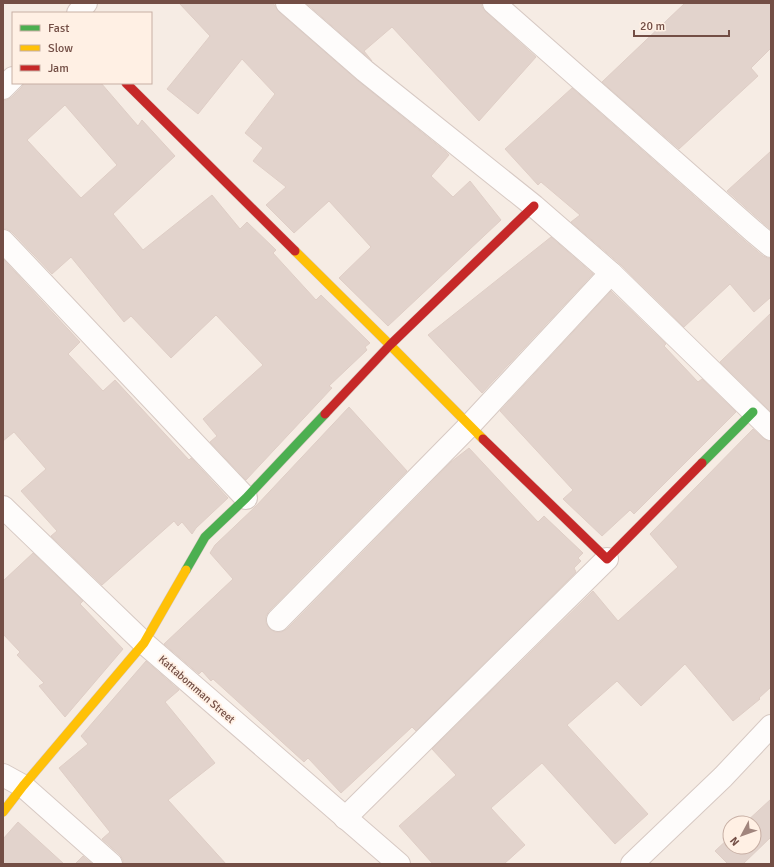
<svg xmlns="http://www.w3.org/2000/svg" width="774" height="867" viewBox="0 0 774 867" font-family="Signika,sans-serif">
<rect width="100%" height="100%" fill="#f6ece4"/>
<g fill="#e2d3cc" stroke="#dfcec6" fill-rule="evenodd">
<polygon points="179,3 273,3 279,12 357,80 446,152 449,155 431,176 453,197 470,181 501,220 388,326 339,278 371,247 329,201 294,233 266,205 286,187 253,161 263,148 245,133 275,94 242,59 198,114 167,89 210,36"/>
<polygon points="306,3 482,3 482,7 486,12 536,57 479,121 392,27 364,51 372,61"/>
<polygon points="685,3 771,3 771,48 751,68 758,76 679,149 602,82"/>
<path d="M24 83H101L138 126 142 120 175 156 113 214 143 250 212 195 240 229 247 222 276 250 273 253 316 300 321 295 370 343 365 347 367 350 329 386 332 388 246 480 210 442 217 436 203 419 263 365 216 315 171 358 131 316 124 322 71 257 52 274 12 232 7 229H3V100H7L12 97 22 87ZM65 105 117 165 81 198 27 140Z"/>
<polygon points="572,88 745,241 763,256 768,258 771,258 771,297 754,312 730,284 684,327 620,264 571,222 580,215 541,182 538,185 505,149"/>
<polygon points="771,151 771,230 727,191"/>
<polygon points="551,237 593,274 482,393 428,335"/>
<polygon points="3,259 80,342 68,354 103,391 115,380 189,460 191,458 228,498 196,528 192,534 182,522 178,526 174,521 102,585 51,536 57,531 21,491 46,469 14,432 3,441"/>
<polygon points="611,291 666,344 664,346 698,382 702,379 736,412 634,514 630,510 602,536 563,499 573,490 500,411"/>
<polygon points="771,313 771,412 720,362"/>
<polygon points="349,407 407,471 269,611 266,616 266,623 270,629 275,632 281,632 287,629 451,462 469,448 538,522 544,516 583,553 578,558 581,561 574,568 576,572 416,731 412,727 341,793 308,758 304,762 213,679 211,681 202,671 199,674 164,644 233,579 210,553 215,545 255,507"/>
<polygon points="753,429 763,438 768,441 771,441 771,687 759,698 760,699 733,721 685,664 641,706 617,681 567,725 648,814 615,844 542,763 491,808 525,845 504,864 433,864 399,826 456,775 432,749 593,591 618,621 678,567 650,534"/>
<polygon points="33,553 83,601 80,604 123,649 65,717 39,686 44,683 17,655 20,652 3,634 3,581"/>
<polygon points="146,661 179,690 165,702 215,763 168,800 226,864 123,864 123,860 120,855 102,839 110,832 59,768 88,744 81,736"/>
<polygon points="771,799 771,837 743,864 728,864 715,851 730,837 730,847 754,847 754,823 745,823"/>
<polygon points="18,822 64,864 3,864 3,839"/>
<polygon points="83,856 92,864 75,864"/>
</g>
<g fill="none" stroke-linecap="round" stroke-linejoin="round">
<g stroke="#d7c9c3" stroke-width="24">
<g id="street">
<polyline points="287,3 365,71 534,206 611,273 771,429"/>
<polyline points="494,3 753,231 771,246"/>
<polyline points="78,13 86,3"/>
<polyline points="3,88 13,78"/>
<polyline points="3,241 246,498"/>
<polyline points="3,507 144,643 399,864"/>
<polyline points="278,620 469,426 611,273"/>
<polyline points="3,775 23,786 111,864"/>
<polyline points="345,818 607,559"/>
<polyline points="632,864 723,777 771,726"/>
</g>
</g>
<g stroke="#d6c7c1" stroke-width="10">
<g id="fast">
<polyline points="702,463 753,412"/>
<polyline points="186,570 205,537 246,498 325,414"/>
</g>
</g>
<g stroke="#d6c7c1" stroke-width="10">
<g id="slow">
<polyline points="295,251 390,345 483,439"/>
<polyline points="3,812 23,786 144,643 186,570"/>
</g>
</g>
<g stroke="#d6c7c1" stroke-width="10">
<g id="jam">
<polyline points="126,83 295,251"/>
<polyline points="325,414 390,345 534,206"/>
<polyline points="483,439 607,559 702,463"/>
</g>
</g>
<use href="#street" stroke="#fefcfb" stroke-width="22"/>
<use href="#fast" stroke="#4caf50" stroke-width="9"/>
<use href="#slow" stroke="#ffc107" stroke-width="9"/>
<use href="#jam" stroke="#c62828" stroke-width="9"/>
</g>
<g text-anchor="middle" stroke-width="3.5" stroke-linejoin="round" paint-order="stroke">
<g font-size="11" fill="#734e45" stroke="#fff0e4">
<text transform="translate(197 689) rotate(41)" y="4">Kattabomman Street</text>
</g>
</g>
<rect width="774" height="867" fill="none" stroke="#734e45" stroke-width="8"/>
<rect x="12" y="12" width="140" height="72" fill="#fff0e4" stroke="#c7afa4"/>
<rect x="20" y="25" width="20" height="6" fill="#4caf50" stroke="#c7afa4"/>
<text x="48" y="32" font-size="12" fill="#734e45">Fast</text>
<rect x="20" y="45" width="20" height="6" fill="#ffc107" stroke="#c7afa4"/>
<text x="48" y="52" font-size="12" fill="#734e45">Slow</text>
<rect x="20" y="65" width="20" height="6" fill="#c62828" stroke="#c7afa4"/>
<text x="48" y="72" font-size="12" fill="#734e45">Jam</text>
<g transform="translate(742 835) rotate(229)"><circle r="19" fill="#fff0e4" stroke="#c7afa4"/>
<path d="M0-3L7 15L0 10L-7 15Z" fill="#a1857d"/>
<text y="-6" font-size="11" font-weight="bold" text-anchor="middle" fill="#734e45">N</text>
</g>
<path d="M634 30v6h95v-6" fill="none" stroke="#734e45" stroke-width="2"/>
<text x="640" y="30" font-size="12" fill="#734e45" stroke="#fff0e4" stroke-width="3" paint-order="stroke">20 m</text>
</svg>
